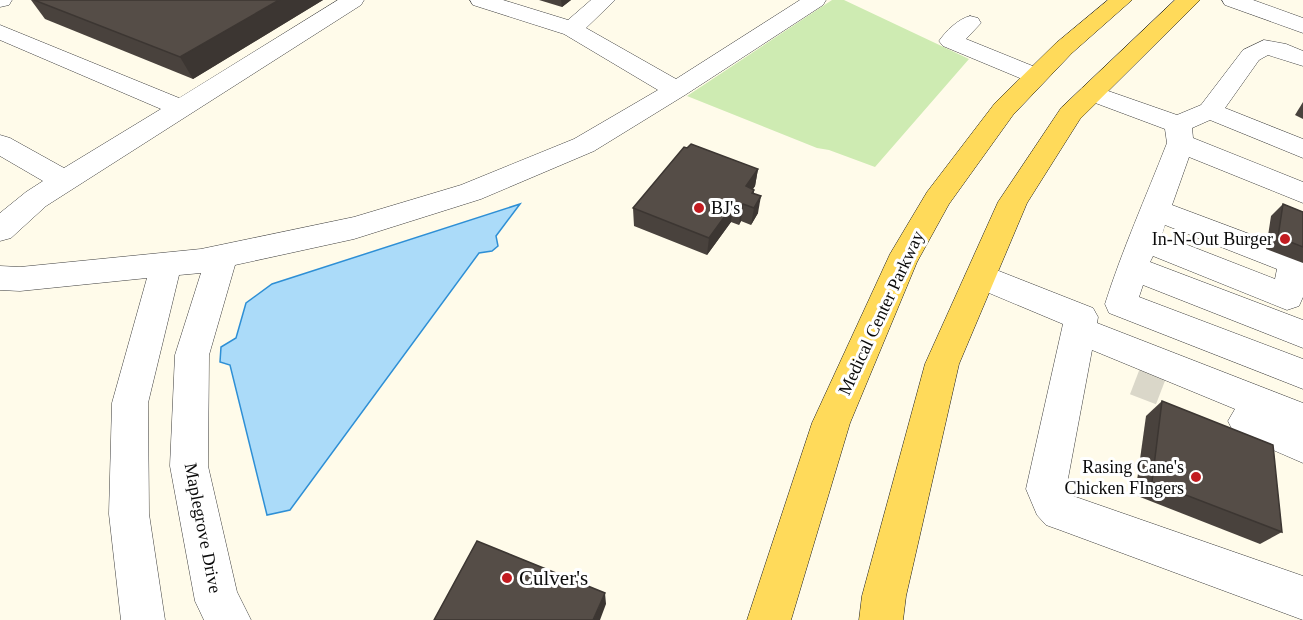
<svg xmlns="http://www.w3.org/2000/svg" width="1303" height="620" viewBox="0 0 1303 620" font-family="'Times New Roman',serif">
<rect width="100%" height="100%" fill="#fffbea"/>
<polygon fill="#ceebb2" points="832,0 844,0 969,59 875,167 829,150 817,148 687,96"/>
<polygon fill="#abdbf9" stroke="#2e8fd5" stroke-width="1.5" points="520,204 496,236 498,246 492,251 479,253 290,510 267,515 230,365 220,362 221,347 236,338 246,303 272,284"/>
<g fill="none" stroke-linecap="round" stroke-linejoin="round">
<polyline stroke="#dad7c9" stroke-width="39" stroke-dasharray="39 20" stroke-linecap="butt" points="1137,376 1163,386"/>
<g stroke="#3e3e3e" stroke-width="1">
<g id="minor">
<polygon points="0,0 12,0 9,5 0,7"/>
<polygon points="338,0 364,0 361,5 46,206 11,238 0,241 0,213 26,192 43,181 0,156 0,135 10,138 64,168 161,109 0,40 0,25 179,98"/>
<polygon points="470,0 503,0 568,20 591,0 615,0 586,28 676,79 800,0 826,0 823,5 685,95 594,151 481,199 354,239 235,265 209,355 208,466 237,592 251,620 204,620 195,601 170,466 175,355 201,273 179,275 148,403 149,514 165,620 121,620 109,514 112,403 147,278 20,291 0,290 0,266 20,267 201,249 354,217 461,185 574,139 658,90 564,34 473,5"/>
<polygon points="1222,0 1253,0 1303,18 1303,33 1225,5"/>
<path d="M970 16 978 18 981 23 966 39 1045 71 1048 76 1045 81 1036 83 1027 81 943 46 939 41C946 31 958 19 970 16Z"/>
<path d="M1264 40 1286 44 1303 51V66L1268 55 1259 60 1225 108 1303 139V158L1210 120 1192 128 1193 138 1303 182V203L1189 157 1172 205 1303 254V297L1299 306 1287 310 1153 256 1150 262 1303 320V348L1143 285 1139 297 1303 359V389L1109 313 1105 304C1122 250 1146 197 1167 143L1165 129 1082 98 1078 93 1082 88 1091 85 1177 115 1201 105 1243 50ZM1165 225 1277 269 1275 279 1162 235Z"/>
<polygon points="981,264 1093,308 1098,317 1097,323 1303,403 1303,463 1234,433 1228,421 1235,409 1092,350 1066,489 1073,496 1303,576 1303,620 1060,530 1046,525 1037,515 1026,489 1063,324 970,285 965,276 970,267"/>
</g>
</g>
<g stroke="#1c1c1c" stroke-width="1">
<g id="major">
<polygon points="1108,0 1132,0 1072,53 1013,115 949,204 917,262 850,423 791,620 747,620 812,423 890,254 927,192 995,103 1056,43"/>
<polygon points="1175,0 1200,0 1080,119 1027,203 959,364 906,596 903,620 859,620 862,596 925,364 998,202 1061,108"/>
</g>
</g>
<use href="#minor" fill="#fff" fill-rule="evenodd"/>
<use href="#major" fill="#ffda5a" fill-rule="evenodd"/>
</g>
<g fill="#49423d">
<polygon points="31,0 323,0 193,79 45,19"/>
<polygon points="539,0 571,0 562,7"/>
<polygon points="1303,102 1303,119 1295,115"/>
<polygon points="758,169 755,186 753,189 754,190 754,194 758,213 751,225 741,221 739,225 731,222 707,255 634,226 633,208"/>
<polygon points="1283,204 1303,212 1303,263 1266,249 1271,216"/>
<polygon points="1162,401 1282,532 1260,544 1135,495 1146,416"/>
</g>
<g fill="#3c3632">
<polygon points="279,0 323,0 193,79 180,57"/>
<polygon points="561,0 571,0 562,7"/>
<polygon points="758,169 755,186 743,203 746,186"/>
<polygon points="761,196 758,213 751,225 754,208"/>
<polygon points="743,204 741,221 739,225 741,208"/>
<polygon points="733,205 731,222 707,255 709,238"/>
<polygon points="605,593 606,604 600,620 593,620"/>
</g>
<g fill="#554d47" stroke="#3c3632" stroke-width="1.5">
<polygon points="34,0 279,0 180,57"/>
<polygon points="691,144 758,169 746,186 754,190 752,193 761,196 754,208 743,204 741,208 733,205 709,238 633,208 684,147 687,148"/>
<polygon points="1283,204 1303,212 1303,247 1278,237"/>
<polygon points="1162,401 1273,445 1282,532 1152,482"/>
<polygon points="477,541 605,593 593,620 434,620"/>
</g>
<g fill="#c21c21" stroke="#fff" stroke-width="2">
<circle cx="699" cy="208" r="6"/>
<circle cx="1285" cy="239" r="6"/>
<circle cx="1196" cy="477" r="6"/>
<circle cx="507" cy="578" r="6"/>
</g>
<g text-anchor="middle" stroke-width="6" stroke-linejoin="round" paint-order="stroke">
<g font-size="18" fill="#0b0b0b" stroke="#fff" text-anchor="end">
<text x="711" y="214" text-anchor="start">BJ's</text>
<text x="1273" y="245">In-N-Out Burger</text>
<text x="1184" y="473">Rasing Cane's<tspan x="1184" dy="21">Chicken FIngers</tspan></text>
</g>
<g font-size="18" fill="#0b0b0b" stroke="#fff">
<text transform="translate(881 313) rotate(-65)" y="6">Medical Center Parkway</text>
<text transform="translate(203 528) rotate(79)" y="6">Maplegrove Drive</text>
</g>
<g font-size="21" fill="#0b0b0b" stroke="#fff" text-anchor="start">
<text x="519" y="585">Culver's</text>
</g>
</g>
</svg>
